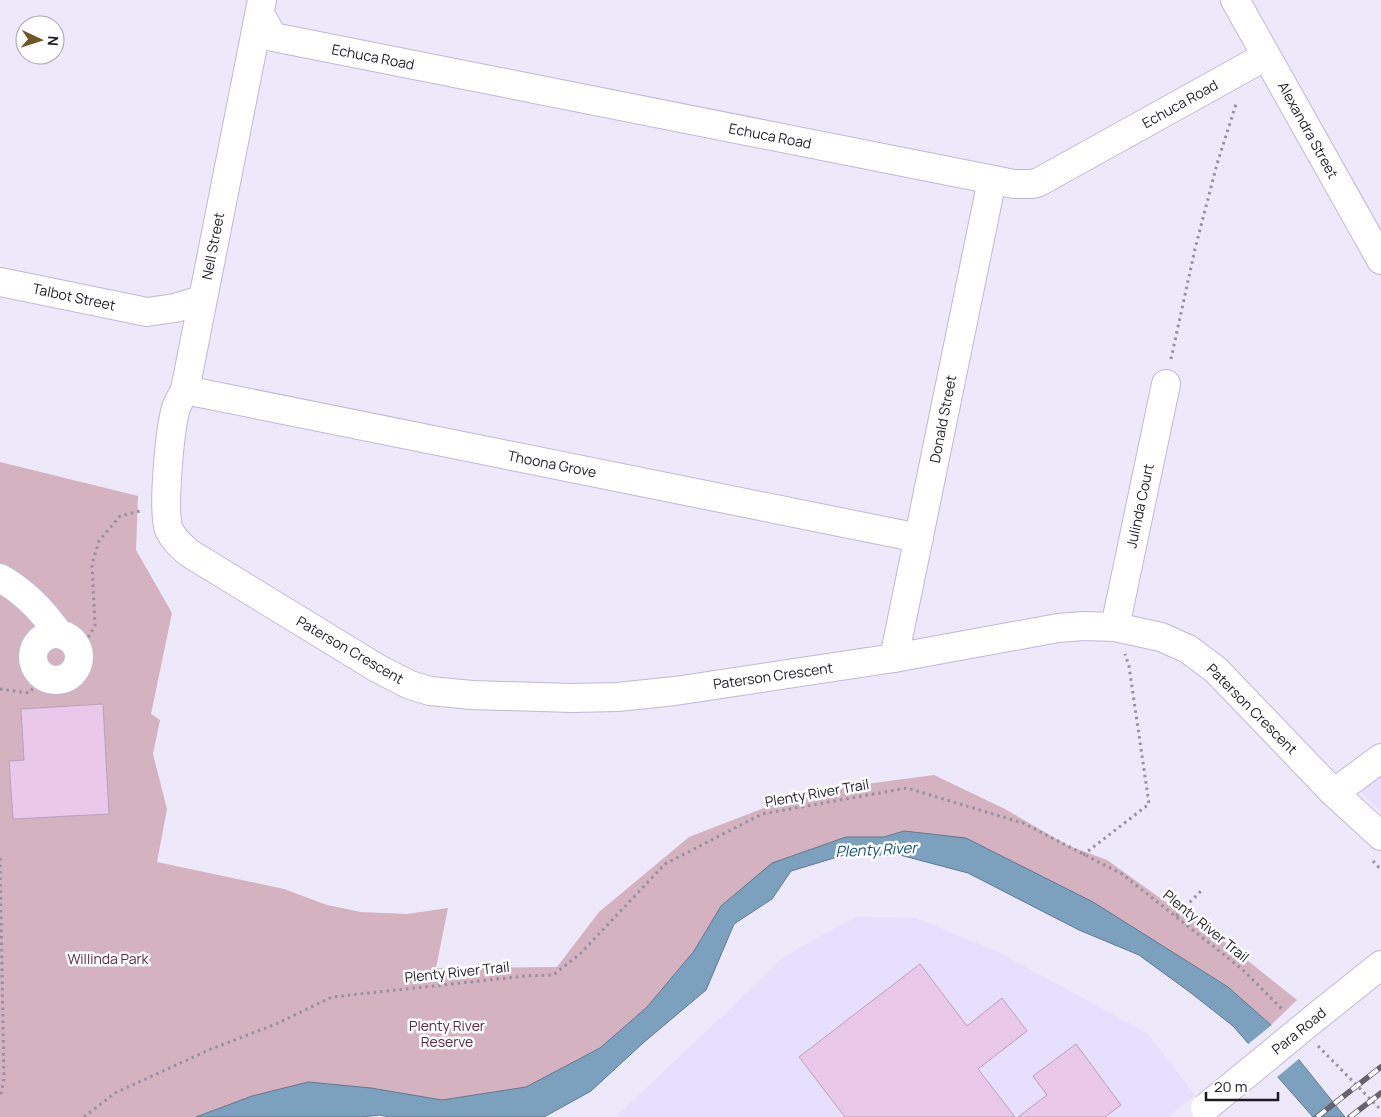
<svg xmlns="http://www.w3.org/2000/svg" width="1381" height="1117" viewBox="0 0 1381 1117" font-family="Manrope,sans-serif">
<rect width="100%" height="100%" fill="#ede9fa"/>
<g fill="#e6dffd">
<polygon points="1381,747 1381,812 1345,775"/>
<polygon points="856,917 916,918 996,951 1147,1033 1195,1095 1168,1117 616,1117 785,956"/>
</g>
<polygon fill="#d5b2c0" points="0,462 138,496 136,550 172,613 151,714 160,720 153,754 167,809 157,862 284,889 327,905 361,912 407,914 448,908 436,968 557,967 599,912 689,837 769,806 851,786 934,775 1005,809 1067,845 1107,860 1174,908 1192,916 1297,1000 1271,1025 1228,987 1162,946 904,831 884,837 846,837 721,906 694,951 647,1007 600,1048 526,1087 442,1100 371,1088 338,1117 0,1117"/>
<polygon fill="#7ca1be" stroke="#607890" points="904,831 966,838 1093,902 1228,987 1271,1025 1345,1117 1313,1117 1233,1026 1191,993 1139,955 1079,930 968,873 900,855 844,855 791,871 772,899 734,924 706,990 643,1043 591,1091 544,1117 389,1117 380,1115 361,1117 196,1117 252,1096 308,1082 371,1088 442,1100 526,1087 600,1048 647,1007 694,951 721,906 772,863 846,837 884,837"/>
<polygon fill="#ede9fa" points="1273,1024 1300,1058 1276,1078 1247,1045"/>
<g fill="#e9c8eb" stroke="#b8a2b9">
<polygon points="103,704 109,814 13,819 9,761 24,760 21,709"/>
<polygon points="920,964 967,1026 1002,998 1027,1031 978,1069 1015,1117 845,1117 799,1057"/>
<polygon points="1076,1044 1121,1105 1105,1117 1018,1117 1047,1095 1033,1076"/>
</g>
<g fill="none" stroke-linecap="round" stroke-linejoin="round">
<g stroke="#bfb8d4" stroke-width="30">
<g id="minor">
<path d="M262 0 185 390C182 396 178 402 176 408 170 428 162 511 169 530 174 540 181 546 189 553L377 668 410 685 430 691 472 695 572 698 618 697 675 691 894 658 1058 628 1084 626 1115 627 1161 637 1188 649 1216 670 1334 793 1381 836"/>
<polyline points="1235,0 1381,260"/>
<polyline points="260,14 273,37 1014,184 1032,184 1039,182 1266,56"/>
<polyline points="0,282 147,312 175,308 202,300"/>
<polyline points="185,390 919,538"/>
<path d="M0 578C25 592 43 611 59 634"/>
<polyline points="1115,627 1166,384"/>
<circle cx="56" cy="657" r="23"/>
<polyline points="894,658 992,180"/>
<polyline points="1334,793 1381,758"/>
</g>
</g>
<g stroke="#bfb8d4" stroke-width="30">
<polyline id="major" points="1316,1017 1381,965"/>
</g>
<g stroke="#95919f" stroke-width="3" stroke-dasharray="2.5 4" stroke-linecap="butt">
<polyline points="1171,359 1195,249 1217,164 1237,101"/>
<polyline points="83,641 88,638 95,625 92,564 99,541 120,516 140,511 140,508"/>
<polyline points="0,689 29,693 43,677"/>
<polyline points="1083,855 1149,804 1129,666 1125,654"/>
<polyline points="0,858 4,1079 0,1098"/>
<polyline points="1373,861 1381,870"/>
<polyline points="1176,916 1201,891"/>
<polyline points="1318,1046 1381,1110"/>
<polyline points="84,1117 115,1093 211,1049 276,1024 332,997 525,976 553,975 580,954 665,864 762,814 907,788 1023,823 1122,874 1242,969 1284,1011"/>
</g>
<use href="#minor" stroke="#fff" stroke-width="28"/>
<use href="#major" stroke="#fff" stroke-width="28"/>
<g stroke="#66636f" stroke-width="5.5">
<g id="rail">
<polyline points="1317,1117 1381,1067"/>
<polyline points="1350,1117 1381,1093"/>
</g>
</g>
<use href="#rail" stroke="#fff" stroke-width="4" stroke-dasharray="11" stroke-linecap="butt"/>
<g stroke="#bfb8d4" stroke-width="30" stroke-linecap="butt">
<polyline id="major-bridge" points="1205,1108 1316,1017"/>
</g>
<use href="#major-bridge" stroke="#fff" stroke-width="28"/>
</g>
<g text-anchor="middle" stroke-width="5" stroke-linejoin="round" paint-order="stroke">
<g font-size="14" fill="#1d1a24" stroke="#fff">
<text transform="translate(373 57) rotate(11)" y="5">Echuca Road</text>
<text transform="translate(1180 104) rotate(-29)" y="5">Echuca Road</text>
<text transform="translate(1308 130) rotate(61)" y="5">Alexandra Street</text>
<text transform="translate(770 136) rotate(11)" y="5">Echuca Road</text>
<text transform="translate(213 246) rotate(-79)" y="5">Nell Street</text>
<text transform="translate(74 297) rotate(12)" y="5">Talbot Street</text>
<text transform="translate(943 419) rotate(-79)" y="5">Donald Street</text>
<text transform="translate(552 464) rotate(11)" y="5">Thoona Grove</text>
<text transform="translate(1140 506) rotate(-78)" y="5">Julinda Court</text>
<text transform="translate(350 650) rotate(30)" y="5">Paterson Crescent</text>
<text transform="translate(773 676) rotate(-8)" y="5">Paterson Crescent</text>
<text transform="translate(1252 709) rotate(45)" y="5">Paterson Crescent</text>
<text transform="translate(817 793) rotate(-10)" y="5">Plenty River Trail</text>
<text transform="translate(1206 926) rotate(39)" y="5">Plenty River Trail</text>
<text transform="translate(457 972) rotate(-6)" y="5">Plenty River Trail</text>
<text transform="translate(1299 1031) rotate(-39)" y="5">Para Road</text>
</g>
<g font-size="14" fill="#5f2743" stroke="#fff">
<text x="108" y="964">Willinda Park</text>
<text x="447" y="1031">Plenty River<tspan x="447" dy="16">Reserve</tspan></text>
</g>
<g font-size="15" font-style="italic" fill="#0f4f76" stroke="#fff">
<text transform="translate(876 850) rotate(-3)" y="5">Plenty River</text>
</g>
</g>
<g transform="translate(40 40) rotate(94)"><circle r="24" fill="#ffffff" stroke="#a5a3a7"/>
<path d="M0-4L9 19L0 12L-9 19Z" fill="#725429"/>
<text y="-8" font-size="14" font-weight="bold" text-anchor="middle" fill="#1d1a24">N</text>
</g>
<path d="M1206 1092v8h72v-8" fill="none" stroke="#1d1a24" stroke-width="2.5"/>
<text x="1214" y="1092" font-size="15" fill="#1d1a24" stroke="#ffffff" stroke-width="4" paint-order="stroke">20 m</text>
</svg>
